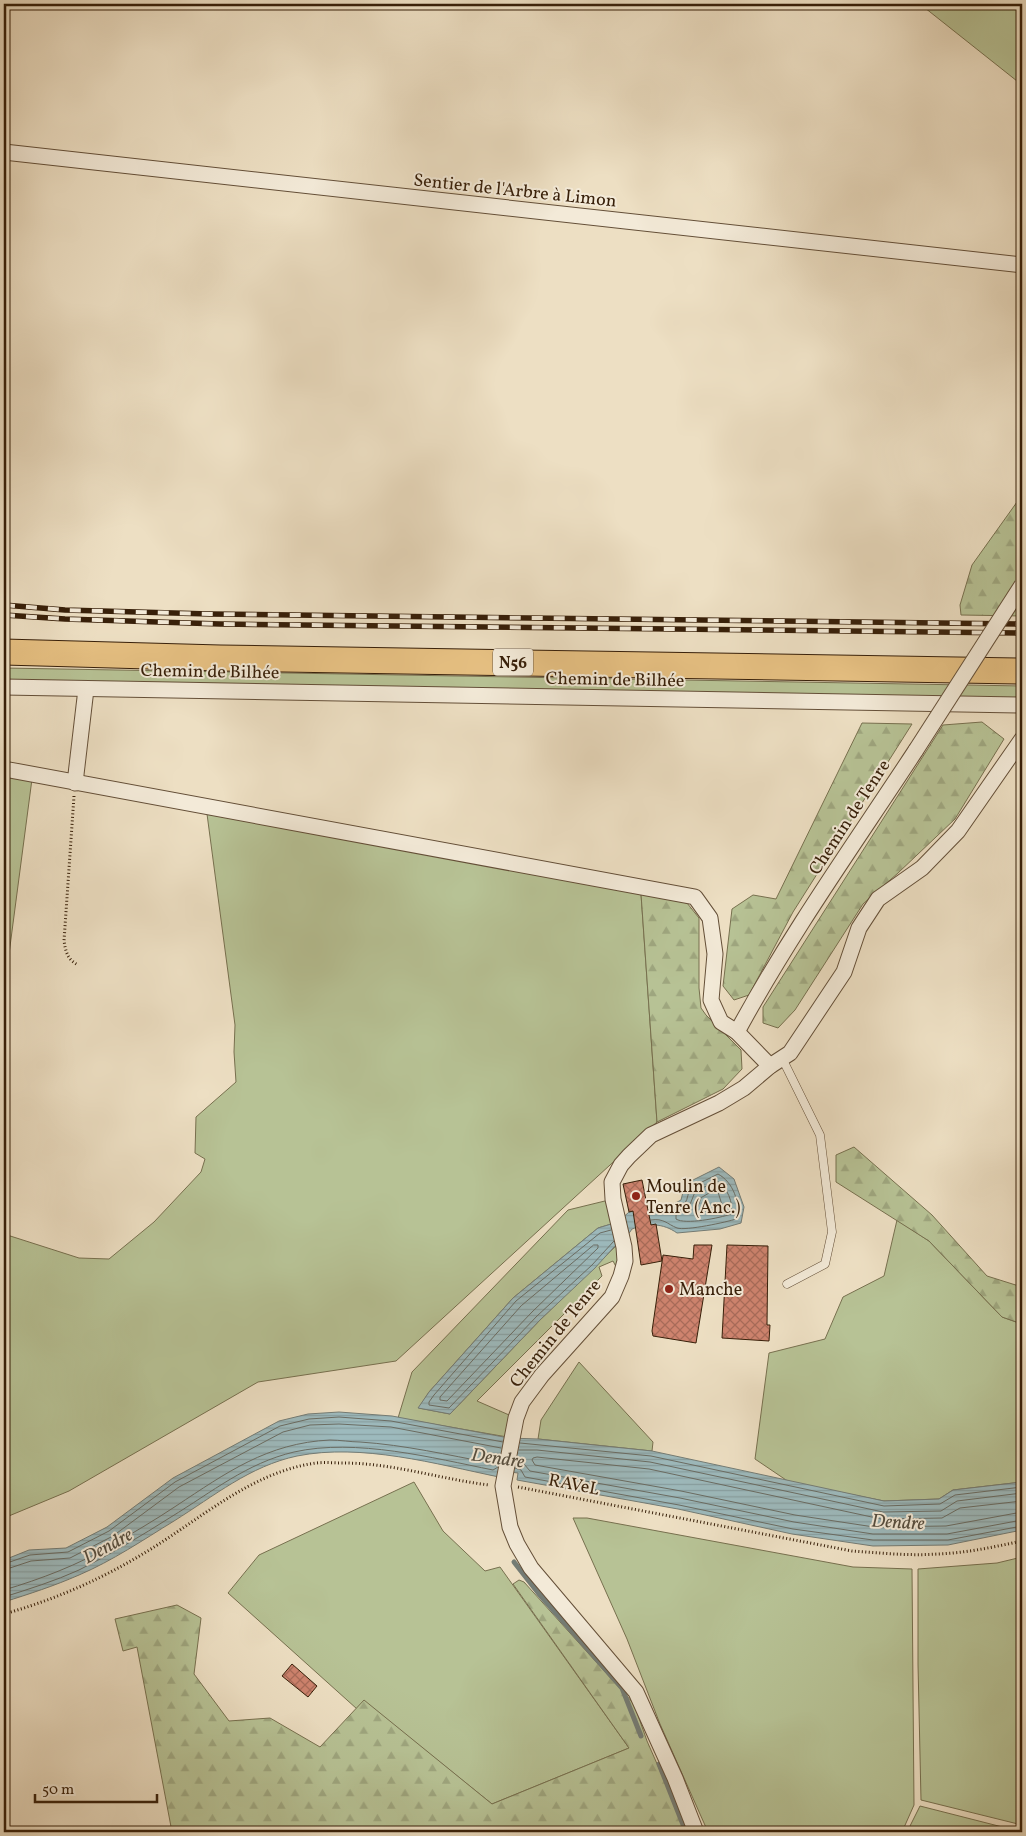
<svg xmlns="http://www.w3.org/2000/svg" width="1026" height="1836" viewBox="0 0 1026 1836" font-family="Vollkorn,serif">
<defs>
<pattern id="forest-firs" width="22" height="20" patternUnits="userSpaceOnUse" patternTransform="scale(1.25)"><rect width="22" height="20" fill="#b7c295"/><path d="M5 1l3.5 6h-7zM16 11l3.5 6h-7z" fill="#9ea67f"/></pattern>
<pattern id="water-rules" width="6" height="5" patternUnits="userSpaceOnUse" patternTransform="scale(1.25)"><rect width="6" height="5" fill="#9dbabd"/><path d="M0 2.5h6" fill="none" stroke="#889fa1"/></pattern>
<pattern id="building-cross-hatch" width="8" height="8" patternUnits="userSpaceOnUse" patternTransform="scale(1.25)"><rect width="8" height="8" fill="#ce836e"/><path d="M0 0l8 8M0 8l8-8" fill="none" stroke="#a86b59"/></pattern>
</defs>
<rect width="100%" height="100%" fill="#eddfc3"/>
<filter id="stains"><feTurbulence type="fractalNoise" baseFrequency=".004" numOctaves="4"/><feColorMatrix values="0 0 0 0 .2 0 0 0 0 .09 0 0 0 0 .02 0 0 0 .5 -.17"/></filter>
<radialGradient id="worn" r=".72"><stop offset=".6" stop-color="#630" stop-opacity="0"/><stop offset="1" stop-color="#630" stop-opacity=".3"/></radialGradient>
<g fill="#b7c295" stroke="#77704f">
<polygon points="920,4 1022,4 1022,85"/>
<polygon points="4,668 1022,686 1022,698 4,680"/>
<polygon points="4,777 32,779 4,992"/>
<polygon points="207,814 641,894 657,1122 396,1361 258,1382 69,1491 4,1518 4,1234 79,1258 109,1259 154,1222 201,1172 205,1159 195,1153 196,1117 236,1082 234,1052 235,1025"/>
<polygon points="613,1199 618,1222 598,1228 513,1298 429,1392 419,1408 450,1414 540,1320 619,1243 621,1276 613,1261 599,1267 602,1276 477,1401 516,1418 513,1438 398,1418 412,1372 568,1210"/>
<polygon points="897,1220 929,1241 1002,1317 1022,1324 1022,1482 953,1490 939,1499 884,1501 789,1482 755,1459 769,1353 825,1339 843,1297 884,1276"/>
<polygon points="579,1362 653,1442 652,1451 538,1439 541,1420"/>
<polygon points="414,1482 443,1531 485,1571 500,1567 629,1748 492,1804 364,1701 357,1709 228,1593 259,1555"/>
<polygon points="573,1518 587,1518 853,1567 912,1569 914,1805 902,1832 708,1832 660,1724 627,1639"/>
<polygon points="1022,1557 1022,1825 921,1800 918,1664 918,1569 997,1563"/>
<polygon points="920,1806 1022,1832 907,1832"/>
</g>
<g fill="url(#forest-firs)" stroke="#77704f">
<polygon points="1022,495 1022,616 961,615 960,605 972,565"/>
<polygon points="982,722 1004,739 955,819 898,873 863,904 795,1010 778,1028 763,1023 763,1007 943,725"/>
<polygon points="862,723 912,724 793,912 749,995 734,1000 723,986 732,909 753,895 776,899"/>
<polygon points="641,894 687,903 699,918 699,988 701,1008 706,1015 741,1050 742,1069 723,1089 657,1122"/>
<polygon points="854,1147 932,1215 987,1276 1022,1287 1022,1324 1002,1317 929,1241 836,1182 836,1155"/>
<polygon points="519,1580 524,1582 634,1704 647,1741 687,1832 172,1832 137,1647 123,1651 115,1619 177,1605 201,1618 194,1674 229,1721 270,1718 320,1747 364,1700 492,1804 629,1748 513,1584"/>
</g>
<g fill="url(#water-rules)" stroke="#747c75">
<path d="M719 1167 734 1179 744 1207 741 1223 720 1229 677 1233C663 1223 648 1223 632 1229L623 1242 614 1247 595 1268 540 1320 450 1414 418 1408 429 1392 513 1298 598 1228 618 1222 629 1212 668 1207 681 1200 685 1184Z"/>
<path d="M339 1412 392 1416 509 1438 538 1439 652 1451 884 1501 939 1499 953 1490 1022 1482V1530L948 1545 873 1546 792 1534 678 1509 517 1480 518 1473 501 1471 499 1477C436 1464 362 1443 297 1456 250 1466 214 1496 174 1521 143 1540 112 1561 79 1575 54 1586 29 1594 4 1602V1560L29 1550 66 1548 107 1527 173 1478 279 1421 308 1414Z"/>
</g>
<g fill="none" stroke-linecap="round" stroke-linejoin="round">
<g stroke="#6a6c63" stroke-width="1">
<path d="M717 1181C727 1186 734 1204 731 1214 720 1218 685 1225 676 1219V1215L689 1207 695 1192Z"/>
<polygon points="715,1190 718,1192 723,1208 698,1212 697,1209 701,1198"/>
<path d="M650 1213C661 1212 677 1213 685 1203 688 1199 688 1192 690 1188L718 1174C733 1182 741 1203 736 1219 727 1222 686 1231 677 1228 667 1224 664 1218 651 1220"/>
<polyline points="611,1230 600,1233 516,1301 434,1395 429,1402 429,1405 449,1408 537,1316 592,1265 614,1241"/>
<polygon points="594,1245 598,1245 598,1248 532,1312 447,1401 440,1400 440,1397 521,1306"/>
<polyline points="520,1443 651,1456 884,1506 940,1504 955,1495 1022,1487"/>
<polyline points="519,1450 537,1450 650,1462 883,1512 941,1511 957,1501 1022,1493"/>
<polyline points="517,1462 524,1464 530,1471 680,1498 794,1522 873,1534 947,1534 1022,1520"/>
<polyline points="515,1468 521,1470 525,1477 679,1505 793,1529 873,1540 948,1540 1022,1526"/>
<polyline points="1022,1501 960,1508 942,1518 881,1519 649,1469 537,1457 533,1458 532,1460 535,1465 681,1491 795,1515 874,1527 946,1526 1022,1512"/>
<polyline points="4,1564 30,1555 68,1552 109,1531 175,1482 280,1426 309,1419 339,1417 391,1421 503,1442"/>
<polyline points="4,1570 31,1561 70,1558 113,1536 179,1487 283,1432 310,1425 339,1424 391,1427 501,1448"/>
<path d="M4 1590C41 1579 78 1565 112 1545 133 1533 155 1520 176 1506 226 1473 267 1443 330 1440 340 1440 351 1442 360 1442 405 1445 448 1455 491 1463L499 1460"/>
<path d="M4 1597C29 1589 55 1581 79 1570 111 1554 141 1536 171 1517 212 1492 247 1463 294 1452 356 1438 433 1458 493 1470L498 1467"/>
</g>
<g stroke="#747c75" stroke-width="5">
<polyline points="1017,4 1022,7"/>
<polyline points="514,1562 539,1594 622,1688 641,1736"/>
<polyline points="659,1764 686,1832"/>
</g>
</g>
<g fill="url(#building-cross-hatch)" stroke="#371f09">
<polygon points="642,1180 651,1225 656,1224 662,1261 641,1265 633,1211 629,1212 623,1184"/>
<polygon points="694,1245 712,1245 696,1343 653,1336 652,1331 663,1255 693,1259"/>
<polygon points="727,1245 768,1246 767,1325 770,1325 769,1341 722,1338"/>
<polygon points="292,1664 317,1686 308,1697 282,1676"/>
</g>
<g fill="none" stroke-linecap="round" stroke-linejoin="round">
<g stroke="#644f38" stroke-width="9">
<polyline id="service" points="782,1058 820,1135 832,1232 825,1264 787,1284"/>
</g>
<g stroke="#644f38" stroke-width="17">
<g id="minor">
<polyline points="4,152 1022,265"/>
<polyline points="4,687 1022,705"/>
<polyline points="4,769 695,897 710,918 715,954 711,1000 721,1022 737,1032 770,1066"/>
<polyline points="75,783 86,689"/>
<path d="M737 1032C790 934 855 843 916 750"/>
<polyline points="696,1832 675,1778 636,1692 531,1568 517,1544 510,1527 503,1486 516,1418 522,1402 542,1375 612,1297 621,1276 625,1261 624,1247 613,1199 612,1182 621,1165 629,1156 651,1135 719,1103 744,1088 770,1066 790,1053 844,972 859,928 878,899 922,868 958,831 1022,739"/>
</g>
</g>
<g stroke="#371f09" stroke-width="27">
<polyline id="trunk" points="4,652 220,658 1022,671"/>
</g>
<g stroke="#371f09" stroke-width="3" stroke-dasharray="1 2.5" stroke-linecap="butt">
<path d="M74 796 64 941C66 952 67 959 78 965"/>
<path d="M518 1487 852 1551C880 1553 909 1556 938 1554 966 1553 994 1547 1022 1541"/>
<path d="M4 1614C54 1600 102 1579 146 1552 201 1519 251 1472 316 1463 325 1462 334 1463 343 1463 393 1463 440 1479 489 1485"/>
</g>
<use href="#service" stroke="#f3ead8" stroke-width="8"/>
<use href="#minor" stroke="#f3ead8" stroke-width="15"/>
<use href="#trunk" stroke="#e6c082" stroke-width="25"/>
<g stroke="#371f09" stroke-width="5.5">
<g id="rail">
<polyline points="4,605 65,610 210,614 1022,624"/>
<polyline points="4,615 65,619 220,624 1022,633"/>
</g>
</g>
<use href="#rail" stroke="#f3ead8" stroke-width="4" stroke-dasharray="11" stroke-linecap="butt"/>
<g stroke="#644f38" stroke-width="17" stroke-linecap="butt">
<polyline id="minor-bridge" points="916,750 1022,585"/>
</g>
<use href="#minor-bridge" stroke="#f3ead8" stroke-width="15"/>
</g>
<g fill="#8f2418" stroke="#f3ead8" stroke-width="2">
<circle cx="636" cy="1196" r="5"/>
<circle cx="669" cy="1289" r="5"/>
</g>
<g text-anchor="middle" stroke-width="4" stroke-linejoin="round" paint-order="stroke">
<rect fill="#f3ead8" stroke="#6f5c47" stroke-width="1" x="493" y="648.5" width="40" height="27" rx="4"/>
<g font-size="16" font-weight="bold" fill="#371f09">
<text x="513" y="668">N56</text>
</g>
<g font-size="18" fill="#371f09" stroke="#f3ead8">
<text transform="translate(515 190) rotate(6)" y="6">Sentier de l'Arbre à Limon</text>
<text transform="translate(210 671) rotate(1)" y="6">Chemin de Bilhée</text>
<text transform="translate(615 679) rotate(1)" y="6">Chemin de Bilhée</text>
<text transform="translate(849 817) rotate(-57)" y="6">Chemin de Tenre</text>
<text transform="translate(555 1333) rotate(-51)" y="6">Chemin de Tenre</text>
<text transform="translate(574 1484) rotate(11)" y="6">RAVeL</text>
</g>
<g font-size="18" fill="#371f09" stroke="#f3ead8" text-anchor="start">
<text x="646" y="1192">Moulin de<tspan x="646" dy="21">Tenre (Anc.)</tspan></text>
<text x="679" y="1295">Manche</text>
</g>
<g font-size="19" font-style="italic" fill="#564e3f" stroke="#f3ead8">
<text transform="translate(498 1457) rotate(8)" y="7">Dendre</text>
<text transform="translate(898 1521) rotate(3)" y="7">Dendre</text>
<text transform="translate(107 1545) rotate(-29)" y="7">Dendre</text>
</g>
</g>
<rect width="1026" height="1836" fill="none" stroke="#eddfc3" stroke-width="20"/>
<rect x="5" y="5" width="1016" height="1826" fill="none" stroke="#371f09" stroke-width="2.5"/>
<rect x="10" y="10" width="1006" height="1816" fill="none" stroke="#371f09"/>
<path d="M35 1794v8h122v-8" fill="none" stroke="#371f09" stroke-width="2.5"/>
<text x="42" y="1794" font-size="15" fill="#371f09" stroke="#f3ead8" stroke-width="4" paint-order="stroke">50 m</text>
<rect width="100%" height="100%" filter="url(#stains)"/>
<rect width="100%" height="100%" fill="url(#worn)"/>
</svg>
